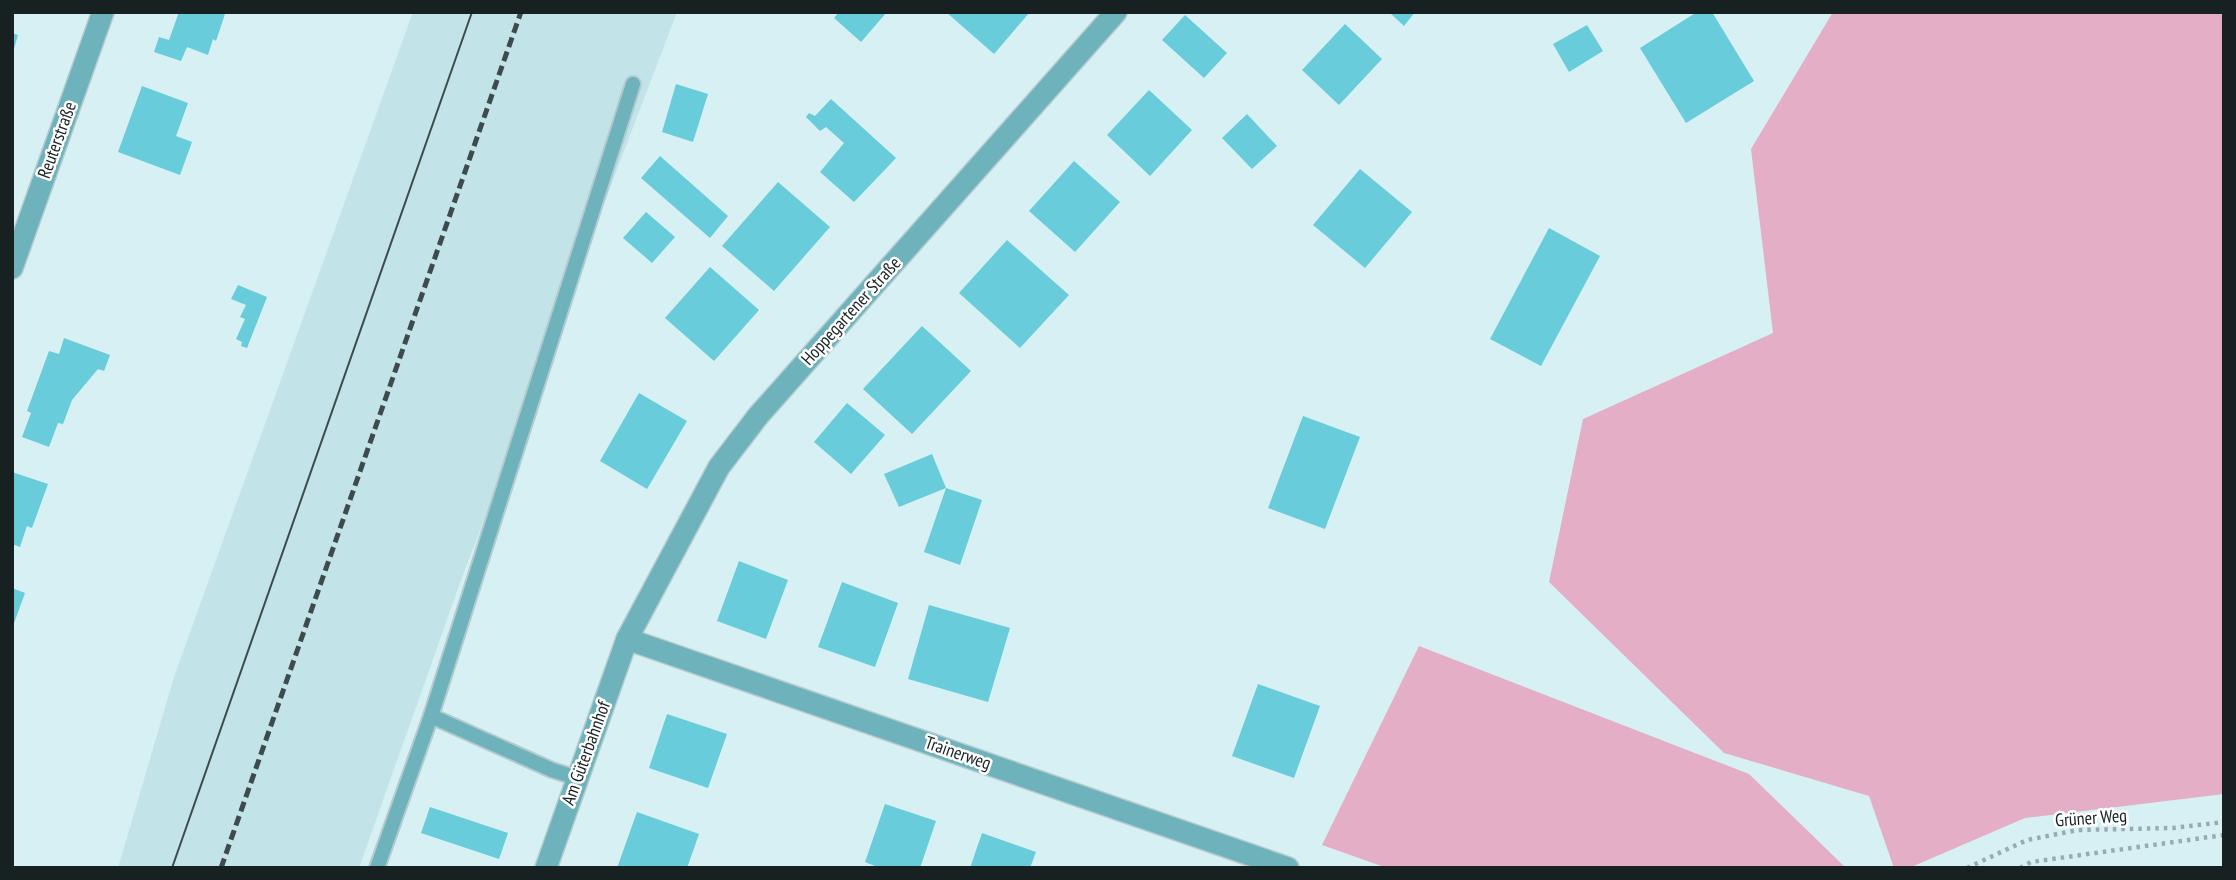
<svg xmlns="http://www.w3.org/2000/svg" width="2236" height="880" viewBox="0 0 2236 880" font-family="'PT Sans Narrow',sans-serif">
<rect width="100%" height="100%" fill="#d7f0f4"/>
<polygon fill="#c2e4e9" points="413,12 677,12 460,583 359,868 118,868 174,677"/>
<g fill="#e4aec7">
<polygon points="1833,12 2224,12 2224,794 2025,818 1909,868 1894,868 1869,796 1724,753 1549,582 1583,419 1773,333 1751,149"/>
<polygon points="1419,646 1749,774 1846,868 1387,868 1322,845"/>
</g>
<g fill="#68ccda">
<polygon points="179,12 225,14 216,41 213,39 208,55 187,47 181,61 154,52 159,37 169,40"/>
<polygon points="839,12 887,12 861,42 834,18"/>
<polygon points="946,12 1030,12 994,54"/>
<polygon points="1389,12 1415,12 1404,26"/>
<polygon points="1697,12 1712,12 1754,81 1686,123 1640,48"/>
<polygon points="1185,15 1227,53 1204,78 1162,40"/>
<polygon points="1345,24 1382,59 1339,105 1302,70"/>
<polygon points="1587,25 1603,51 1569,72 1553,44"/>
<polygon points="12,33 18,35 13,52 12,52"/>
<polygon points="676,84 708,94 693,142 662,132"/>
<polygon points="142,86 188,103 176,136 192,142 180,175 118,152"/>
<polygon points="1149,90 1192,130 1150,176 1107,135"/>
<polygon points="831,99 896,158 854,202 820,172 844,143 826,127 820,131 806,117 809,113 815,116"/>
<polygon points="1247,114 1277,146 1252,169 1222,138"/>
<polygon points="660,156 728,216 710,238 641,178"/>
<polygon points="1074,161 1120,202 1075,252 1029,211"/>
<polygon points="1360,169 1412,212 1365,268 1313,225"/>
<polygon points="778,182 830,227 774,291 722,246"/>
<polygon points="646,212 675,237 652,263 623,238"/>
<polygon points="1549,228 1600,256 1541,366 1490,339"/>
<polygon points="1007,240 1069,295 1020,348 959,293"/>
<polygon points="710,267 759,310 714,361 665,318"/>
<polygon points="238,285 267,297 247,348 241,346 242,342 236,339 245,319 240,317 246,305 231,299"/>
<polygon points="922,326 971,371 912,434 863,389"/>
<polygon points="64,338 110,355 104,371 98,369 72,400 63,424 58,423 49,447 22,437 31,413 27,411 49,351 59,354"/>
<polygon points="639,393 687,421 647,489 600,461"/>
<polygon points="847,403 885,435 851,474 814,442"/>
<polygon points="1303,416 1360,437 1325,529 1268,508"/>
<polygon points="932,454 946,488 899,507 884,474"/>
<polygon points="12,472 48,484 32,528 27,526 20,547 12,544"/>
<polygon points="946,488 982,500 960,565 924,552"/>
<polygon points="739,561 788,580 766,639 717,621"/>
<polygon points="842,582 898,603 875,667 818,647"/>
<polygon points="12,588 25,593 13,626 12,626"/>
<polygon points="929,605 1010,628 988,702 908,679"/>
<polygon points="1258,684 1320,706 1294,778 1232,756"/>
<polygon points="667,714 727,734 708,788 649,768"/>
<polygon points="885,804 936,821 920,868 880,868 865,862"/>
<polygon points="430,807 508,833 499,859 421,833"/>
<polygon points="637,812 699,834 687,868 617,868"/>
<polygon points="982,833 1036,852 1030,868 970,868"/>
</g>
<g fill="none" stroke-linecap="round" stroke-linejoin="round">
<g stroke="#b4cbce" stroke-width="18">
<g id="service">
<polyline points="431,716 552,770 577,778"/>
<polyline points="377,868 431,716 633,84"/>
</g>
</g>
<g stroke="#b4cbce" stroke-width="24">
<g id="minor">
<polyline points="12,268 103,12"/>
<polyline points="627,639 1288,868"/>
<polyline points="546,868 627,639 719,467 758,416 1116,12"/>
</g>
</g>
<g stroke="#98acaf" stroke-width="4.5" stroke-dasharray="3.5 5" stroke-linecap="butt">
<polyline points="1967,868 2027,840 2078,830 2173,828 2224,822"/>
<polyline points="2020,868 2031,862 2224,835"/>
</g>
<use href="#service" stroke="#6eb2bb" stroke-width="14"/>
<use href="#minor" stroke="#6eb2bb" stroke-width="21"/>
<polyline stroke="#3e4b4c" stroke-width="2" points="172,868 472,12"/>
<polyline stroke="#3e4b4c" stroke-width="5" stroke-dasharray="10 5" stroke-linecap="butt" points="221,868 521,12"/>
</g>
<g text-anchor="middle" stroke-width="5" stroke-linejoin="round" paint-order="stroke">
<g font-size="18" fill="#172122" stroke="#fff">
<text transform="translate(57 140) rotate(-70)" y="6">Reuterstraße</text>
<text transform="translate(851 311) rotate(-48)" y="6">Hoppegartener Straße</text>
<text transform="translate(586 753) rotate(-70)" y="6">Am Güterbahnhof</text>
<text transform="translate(958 753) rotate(19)" y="6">Trainerweg</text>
<text transform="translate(2091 818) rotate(-4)" y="6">Grüner Weg</text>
</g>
</g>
<rect width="2236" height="880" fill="none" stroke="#172122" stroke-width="28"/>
</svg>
